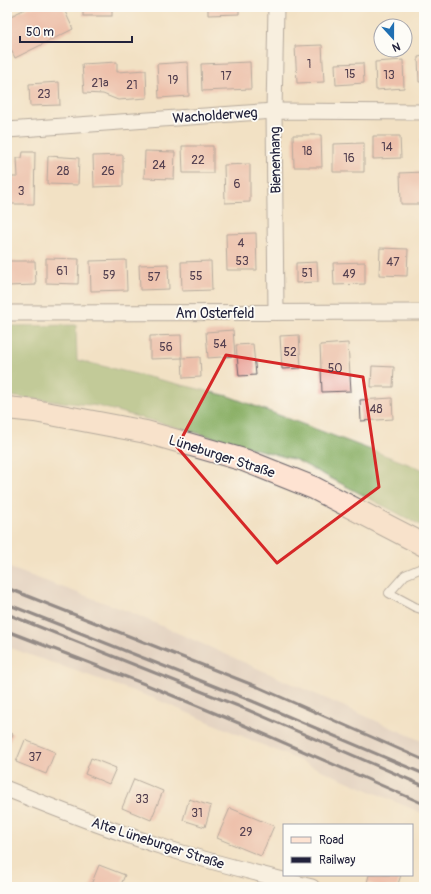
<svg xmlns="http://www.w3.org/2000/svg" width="431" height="894" viewBox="0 0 431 894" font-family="Pangolin,sans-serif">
<rect width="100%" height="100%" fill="#fdfcf7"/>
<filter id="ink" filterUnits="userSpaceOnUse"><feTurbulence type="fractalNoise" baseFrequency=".025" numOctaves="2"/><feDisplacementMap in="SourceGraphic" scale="8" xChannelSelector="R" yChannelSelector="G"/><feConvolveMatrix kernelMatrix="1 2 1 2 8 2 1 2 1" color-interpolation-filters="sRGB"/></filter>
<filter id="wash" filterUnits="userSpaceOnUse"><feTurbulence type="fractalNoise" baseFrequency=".012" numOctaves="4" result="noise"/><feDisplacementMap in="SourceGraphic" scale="16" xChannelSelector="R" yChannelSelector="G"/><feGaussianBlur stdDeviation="0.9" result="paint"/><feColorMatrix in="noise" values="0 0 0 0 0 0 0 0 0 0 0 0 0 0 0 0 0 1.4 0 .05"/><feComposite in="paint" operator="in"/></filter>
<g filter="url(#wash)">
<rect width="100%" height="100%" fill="#f2e1c4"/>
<polygon fill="#d1bfbd" points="7,567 130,612 424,742 424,814 153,698 7,647"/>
<polygon fill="#88ae64" stroke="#556850" points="76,325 77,360 228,396 424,470 424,527 296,460 98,406 7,396 7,326"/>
<g id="blocks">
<g fill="#e7978c">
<polygon points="29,7 63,7 73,29 15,58 7,41 7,18"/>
<rect x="83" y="7" width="29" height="9"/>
<polygon points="208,7 239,7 239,14 208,15"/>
<polygon points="322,45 324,82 297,83 295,46"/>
<polygon points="424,56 424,82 419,82 418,57"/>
<polygon points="403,60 404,88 376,90 375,62"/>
<polygon points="117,62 117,72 146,70 147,98 118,100 103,94 84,93 82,64"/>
<polygon points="188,62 189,96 159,98 157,64"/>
<polygon points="250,62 251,89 202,91 201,64"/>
<polygon points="363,63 364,83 336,85 335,64"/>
<polygon points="59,82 60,105 30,106 29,84"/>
<polygon points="293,135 321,135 322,167 294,167"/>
<polygon points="373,136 400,136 401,158 373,159"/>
<polygon points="420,139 424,139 424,168 421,168"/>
<polygon points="364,143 364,172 333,172 333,144"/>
<polygon points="182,146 213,146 213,173 183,173"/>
<polygon points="145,151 175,152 174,179 144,178"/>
<polygon points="23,152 35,152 34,204 7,204 7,177 18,177 17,158 22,158"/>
<polygon points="123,155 123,186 94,187 93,156"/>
<polygon points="48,156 79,158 78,185 47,184"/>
<polygon points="250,164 250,202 225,203 224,165"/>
<polygon points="423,172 423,204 401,204 400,173"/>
<polygon points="256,233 257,270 227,270 226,234"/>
<polygon points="380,248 408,249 407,276 379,275"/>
<polygon points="46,258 79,259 78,284 46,283"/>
<polygon points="126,260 127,290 91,291 90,261"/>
<polygon points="7,261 35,261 36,285 7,286"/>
<polygon points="211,261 212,290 182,291 181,262"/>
<polygon points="317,262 318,282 296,283 296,263"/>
<polygon points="365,262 365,284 334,285 333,263"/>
<polygon points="168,264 169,289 140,290 139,265"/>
<polygon points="233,330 235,356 208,358 206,332"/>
<polygon points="181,335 182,358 150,359 150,336"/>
<polygon points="299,335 301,368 282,369 280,336"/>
<polygon points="348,343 351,391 322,392 320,345"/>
<polygon points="253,344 256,375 239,376 236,345"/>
<polygon points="200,357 201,377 183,378 182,358"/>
<polygon points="372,366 394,367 393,387 371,387"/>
<polygon points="392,398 393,419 361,421 360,400"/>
<polygon points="7,732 13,734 7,747"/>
<polygon points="25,740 55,752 46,774 16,762"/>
<polygon points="91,758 116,768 109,784 85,774"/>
<polygon points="134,779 163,791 151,820 122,808"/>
<polygon points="189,799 211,806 205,827 183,820"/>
<polygon points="230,808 274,826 261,856 217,838"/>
<polygon points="99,865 125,875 120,887 90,887"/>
<polygon points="369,875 401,875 397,887 381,887 367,883"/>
</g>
</g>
</g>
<g filter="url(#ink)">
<use href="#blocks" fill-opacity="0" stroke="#6b656b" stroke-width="1"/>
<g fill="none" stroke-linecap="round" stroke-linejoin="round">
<g stroke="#6b656b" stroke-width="10">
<polyline id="service" points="424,567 405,575 389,593 415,607 424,610"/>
</g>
<g stroke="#6b656b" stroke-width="17">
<g id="minor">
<polyline points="276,7 274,111 276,312"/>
<polyline points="7,130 274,111 424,112"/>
<polyline points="7,313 424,312"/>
<path d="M7 789C59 810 112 831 166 848 214 863 263 875 312 887"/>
</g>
</g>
<g stroke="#6b656b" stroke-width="24">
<polyline id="secondary" points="7,408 35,411 146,432 244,460 314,488 424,545"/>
</g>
<use href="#service" stroke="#fff" stroke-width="8"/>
<use href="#minor" stroke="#fff" stroke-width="15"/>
<use href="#secondary" stroke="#fee3d2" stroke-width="22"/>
<g stroke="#22223b" stroke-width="3">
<polyline points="7,588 258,687 424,760"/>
<polyline points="7,604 252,701 424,774"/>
<polyline points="7,614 248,710 424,786"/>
<polyline points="7,631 147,685 241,724 424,804"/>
</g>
</g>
</g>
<path d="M0 0H431V894H0ZM226 355 363 377 379 487 277 563 177 447Z" fill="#f2e1c4" fill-opacity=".55" fill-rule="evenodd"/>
<path fill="none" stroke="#d62828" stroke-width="3" stroke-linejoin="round" d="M226 355 363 377 379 487 277 563 177 447Z"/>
<g text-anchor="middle" stroke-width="3.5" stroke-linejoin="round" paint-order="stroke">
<g font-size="12" fill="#533f4f">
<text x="309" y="68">1</text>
<text x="350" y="78">15</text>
<text x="389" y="79">13</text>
<text x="226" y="80">17</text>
<text x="173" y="84">19</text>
<text x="100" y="87">21a</text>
<text x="132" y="89">21</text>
<text x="44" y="98">23</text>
<text x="387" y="151">14</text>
<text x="307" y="155">18</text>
<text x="349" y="162">16</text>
<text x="198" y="164">22</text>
<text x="159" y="169">24</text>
<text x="63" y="175">28</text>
<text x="108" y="175">26</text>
<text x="237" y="188">6</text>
<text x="21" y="195">3</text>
<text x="241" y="247">4</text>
<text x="242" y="265">53</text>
<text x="393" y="266">47</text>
<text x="62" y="275">61</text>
<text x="307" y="277">51</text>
<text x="349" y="278">49</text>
<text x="109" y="279">59</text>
<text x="196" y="280">55</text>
<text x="154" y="281">57</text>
<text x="220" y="348">54</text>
<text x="166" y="351">56</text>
<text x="290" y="356">52</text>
<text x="335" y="372">50</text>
<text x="376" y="413">48</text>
<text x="35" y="761">37</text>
<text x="142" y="803">33</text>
<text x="197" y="817">31</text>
<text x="246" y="836">29</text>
</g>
<g font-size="14" fill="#22223b" stroke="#fdfcf7">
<text transform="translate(215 115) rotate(-4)" y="5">Wacholderweg</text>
<text transform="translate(275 160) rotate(-91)" y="5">Bienenhang</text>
<text x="215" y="318">Am Osterfeld</text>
<text transform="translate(222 456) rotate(18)" y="5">Lüneburger Straße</text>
<text transform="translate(158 843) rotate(18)" y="5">Alte Lüneburger Straße</text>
</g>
</g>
<rect width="431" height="894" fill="none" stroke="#fdfcf7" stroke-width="24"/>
<rect x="283" y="824" width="130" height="52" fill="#fdfcf7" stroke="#a5a5ac"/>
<rect x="291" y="837" width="20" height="6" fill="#fee3d2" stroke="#a5a5ac"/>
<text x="319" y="844" font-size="12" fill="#22223b">Road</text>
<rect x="291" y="857" width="20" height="6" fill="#22223b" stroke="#a5a5ac"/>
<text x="319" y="864" font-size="12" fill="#22223b">Railway</text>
<g transform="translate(393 38) rotate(159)"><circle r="19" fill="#fdfcf7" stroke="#a5a5ac"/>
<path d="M0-3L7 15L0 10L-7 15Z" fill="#1f6fb2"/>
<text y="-6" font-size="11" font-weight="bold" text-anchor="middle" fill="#22223b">N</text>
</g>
<path d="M20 36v6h112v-6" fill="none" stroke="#22223b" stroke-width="2"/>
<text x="26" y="36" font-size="12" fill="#22223b" stroke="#fdfcf7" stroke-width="3" paint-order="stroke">50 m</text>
</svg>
